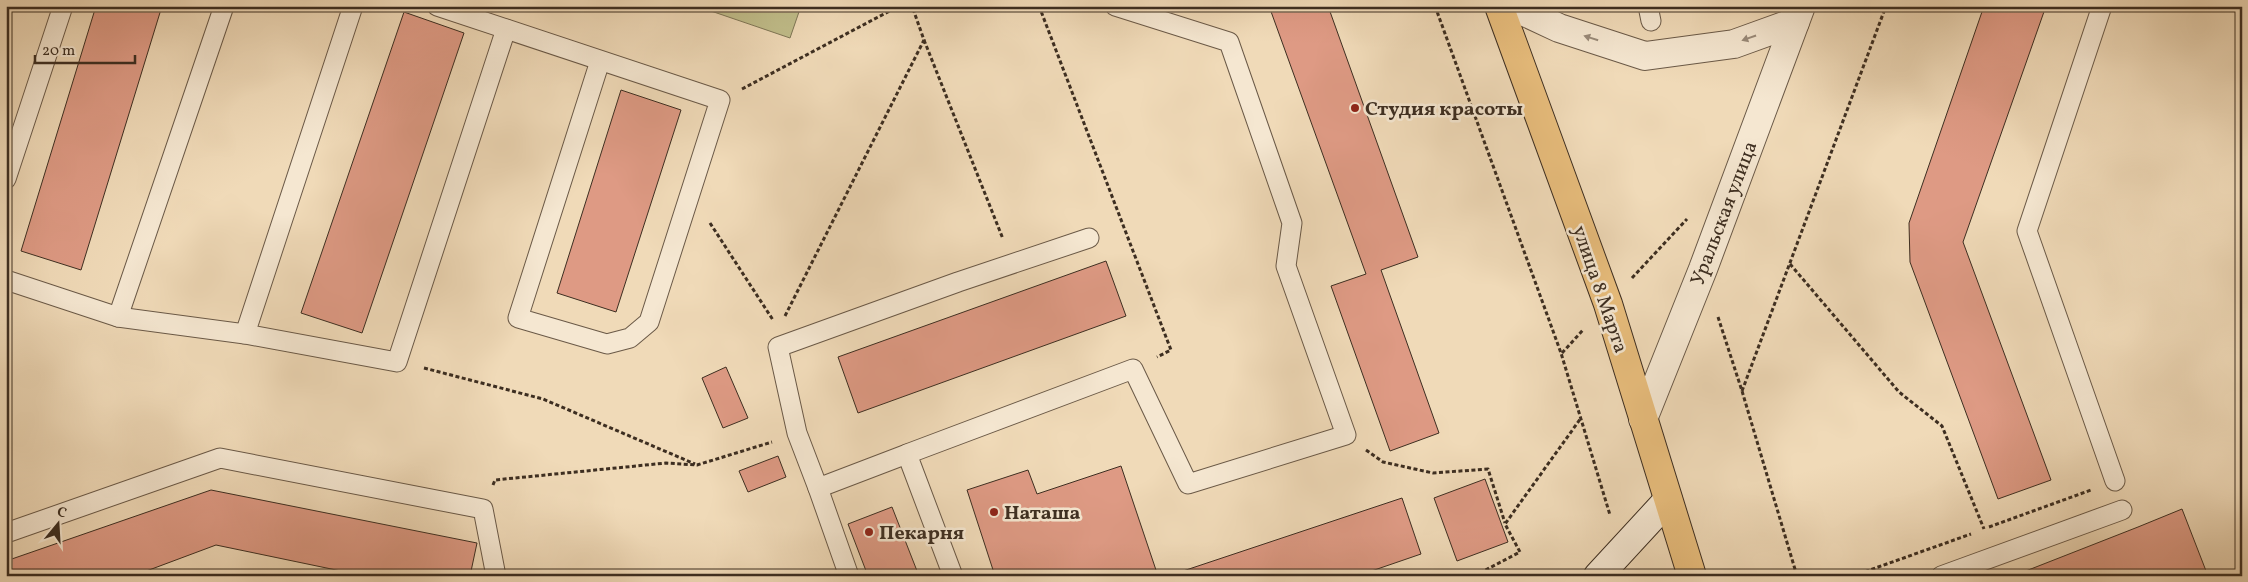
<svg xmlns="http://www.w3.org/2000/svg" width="2248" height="582" viewBox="0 0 2248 582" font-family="Vollkorn,serif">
<rect width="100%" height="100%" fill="#f0dab8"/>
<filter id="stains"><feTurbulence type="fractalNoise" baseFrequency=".004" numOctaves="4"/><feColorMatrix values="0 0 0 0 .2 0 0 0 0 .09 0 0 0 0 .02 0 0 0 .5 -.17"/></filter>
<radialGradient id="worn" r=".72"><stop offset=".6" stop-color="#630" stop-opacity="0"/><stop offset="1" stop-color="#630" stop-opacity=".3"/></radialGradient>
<polygon fill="#c0bd8a" stroke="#7e7656" points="710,6 801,6 790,38 708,10"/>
<g fill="#de9a84" stroke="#3d2e21">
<polygon points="96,6 162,6 81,270 21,251"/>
<polygon points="1269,6 1328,6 1418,257 1381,270 1439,433 1390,451 1331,286 1366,274"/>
<polygon points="1984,6 2046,6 1963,242 2051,480 1998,499 1910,262 1909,223"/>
<polygon points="404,12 464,33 362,333 301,313"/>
<polygon points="621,90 681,110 616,312 557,293"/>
<polygon points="1106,261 1126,316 858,413 838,357"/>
<polygon points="726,367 748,418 723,428 702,378"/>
<polygon points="778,456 786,477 748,492 739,471"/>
<polygon points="1121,466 1158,576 995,576 967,490 1028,470 1037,494"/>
<polygon points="1485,479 1508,542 1457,561 1434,498"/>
<polygon points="211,490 477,543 470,576 365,576 216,545 133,576 6,576 6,561"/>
<polygon points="1402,498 1421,554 1357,576 1168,576"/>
<polygon points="892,507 919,576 868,576 848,524"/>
<polygon points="2182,509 2208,576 2013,576 2138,527"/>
</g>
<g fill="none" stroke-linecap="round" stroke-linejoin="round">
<g stroke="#6a5947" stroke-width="21">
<g id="service">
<polyline points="353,6 245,334 397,362 506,29"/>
<polyline points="437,6 720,100 649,322 630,338 607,344 518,318 600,61"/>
<polyline points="1648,6 1651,21"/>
<polyline points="2102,6 2027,231 2115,481"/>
<polyline points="6,179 63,6"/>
<polyline points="6,280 118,317 224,6"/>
<polyline points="118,317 245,334"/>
<polyline points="907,454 818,488 797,433 778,347 958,282 1089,238"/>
<polyline points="818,488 849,576"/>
<polyline points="6,533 220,458 483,509 496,576"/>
<polyline points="953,576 907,454 1133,369 1188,484 1346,435 1286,266 1292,223 1229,42 1115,6"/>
<polyline points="1941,576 2122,510"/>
</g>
</g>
<g stroke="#6a5947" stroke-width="30">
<g id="tertiary">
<polyline points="1512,6 1559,28 1645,56 1734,44 1795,22"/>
<polyline points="1643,419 1703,269 1801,6"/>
</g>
</g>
<g stroke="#3d2e21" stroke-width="30">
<polyline id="secondary" points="1598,576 1668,500"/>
</g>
<g stroke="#3d2e21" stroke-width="30">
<polyline id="primary" points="1499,6 1608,304 1692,576"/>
</g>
<g stroke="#3d2e21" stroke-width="3" stroke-dasharray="4 2.5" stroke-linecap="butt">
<polyline points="1039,6 1171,350 1157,357"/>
<polyline points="1435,6 1561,353 1610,515"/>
<polyline points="924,40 1003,239"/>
<polyline points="742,89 899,6"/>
<polyline points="710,223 773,320"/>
<polyline points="1790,264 1899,392 1942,426 1984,529"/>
<polyline points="1632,278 1687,219"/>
<polyline points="785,316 924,40 912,6"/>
<polyline points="1718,317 1742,391 1797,576"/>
<polyline points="1562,353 1583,330"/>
<polyline points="424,368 543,399 695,464"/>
<polyline points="1742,391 1886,6"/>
<polyline points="1366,450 1383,462 1433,473 1488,469 1505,523"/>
<polyline points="493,485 495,480 666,463 697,465 772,442"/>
<polyline points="1989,527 2091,490"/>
<polyline points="1474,576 1520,552 1505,524 1581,418"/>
<polyline points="1853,576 1971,534"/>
</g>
<use href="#service" stroke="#f5e7d1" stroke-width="19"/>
<use href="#tertiary" stroke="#f5e7d1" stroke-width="28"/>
<use href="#secondary" stroke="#f5e7d1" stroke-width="28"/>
<use href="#primary" stroke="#e8bd7c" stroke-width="28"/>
</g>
<defs><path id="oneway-solid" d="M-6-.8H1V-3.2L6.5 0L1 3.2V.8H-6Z" transform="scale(1.25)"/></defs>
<g fill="#998a79">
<use href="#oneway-solid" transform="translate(1591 38) rotate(-162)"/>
<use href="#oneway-solid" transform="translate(1749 38) rotate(161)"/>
</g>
<g fill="#8f2418" stroke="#f5e7d1" stroke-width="2">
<circle cx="1355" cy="108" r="5"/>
<circle cx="994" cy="512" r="5"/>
<circle cx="869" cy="532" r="5"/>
</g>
<g text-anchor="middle" stroke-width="5" stroke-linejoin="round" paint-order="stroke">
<g font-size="20" font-weight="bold" fill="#3d2e21" stroke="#f5e7d1" text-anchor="start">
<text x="1365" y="115">Студия красоты</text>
<text x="1004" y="519">Наташа</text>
<text x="879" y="539">Пекарня</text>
</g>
<g font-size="20" fill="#3d2e21" stroke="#f5e7d1">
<text transform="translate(1723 213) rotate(-69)" y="7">Уральская улица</text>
<text transform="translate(1601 289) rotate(71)" y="7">улица 8 Марта</text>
</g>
</g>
<rect width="2248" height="582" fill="none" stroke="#f0dab8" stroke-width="25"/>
<rect x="8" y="8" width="2233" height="567" fill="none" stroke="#3d2e21" stroke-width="2.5"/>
<rect x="12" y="12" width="2223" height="557" fill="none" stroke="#3d2e21"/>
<g transform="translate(58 524) rotate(18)" stroke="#f5e7d1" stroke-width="4" paint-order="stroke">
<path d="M0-4L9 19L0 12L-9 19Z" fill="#3d2e21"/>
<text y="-8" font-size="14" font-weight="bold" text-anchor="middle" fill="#3d2e21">С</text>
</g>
<path d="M35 55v8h100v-8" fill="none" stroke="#3d2e21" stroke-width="2.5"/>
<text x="42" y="55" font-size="15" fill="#3d2e21" stroke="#f5e7d1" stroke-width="4" paint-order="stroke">20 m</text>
<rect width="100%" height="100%" filter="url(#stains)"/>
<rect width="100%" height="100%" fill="url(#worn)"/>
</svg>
